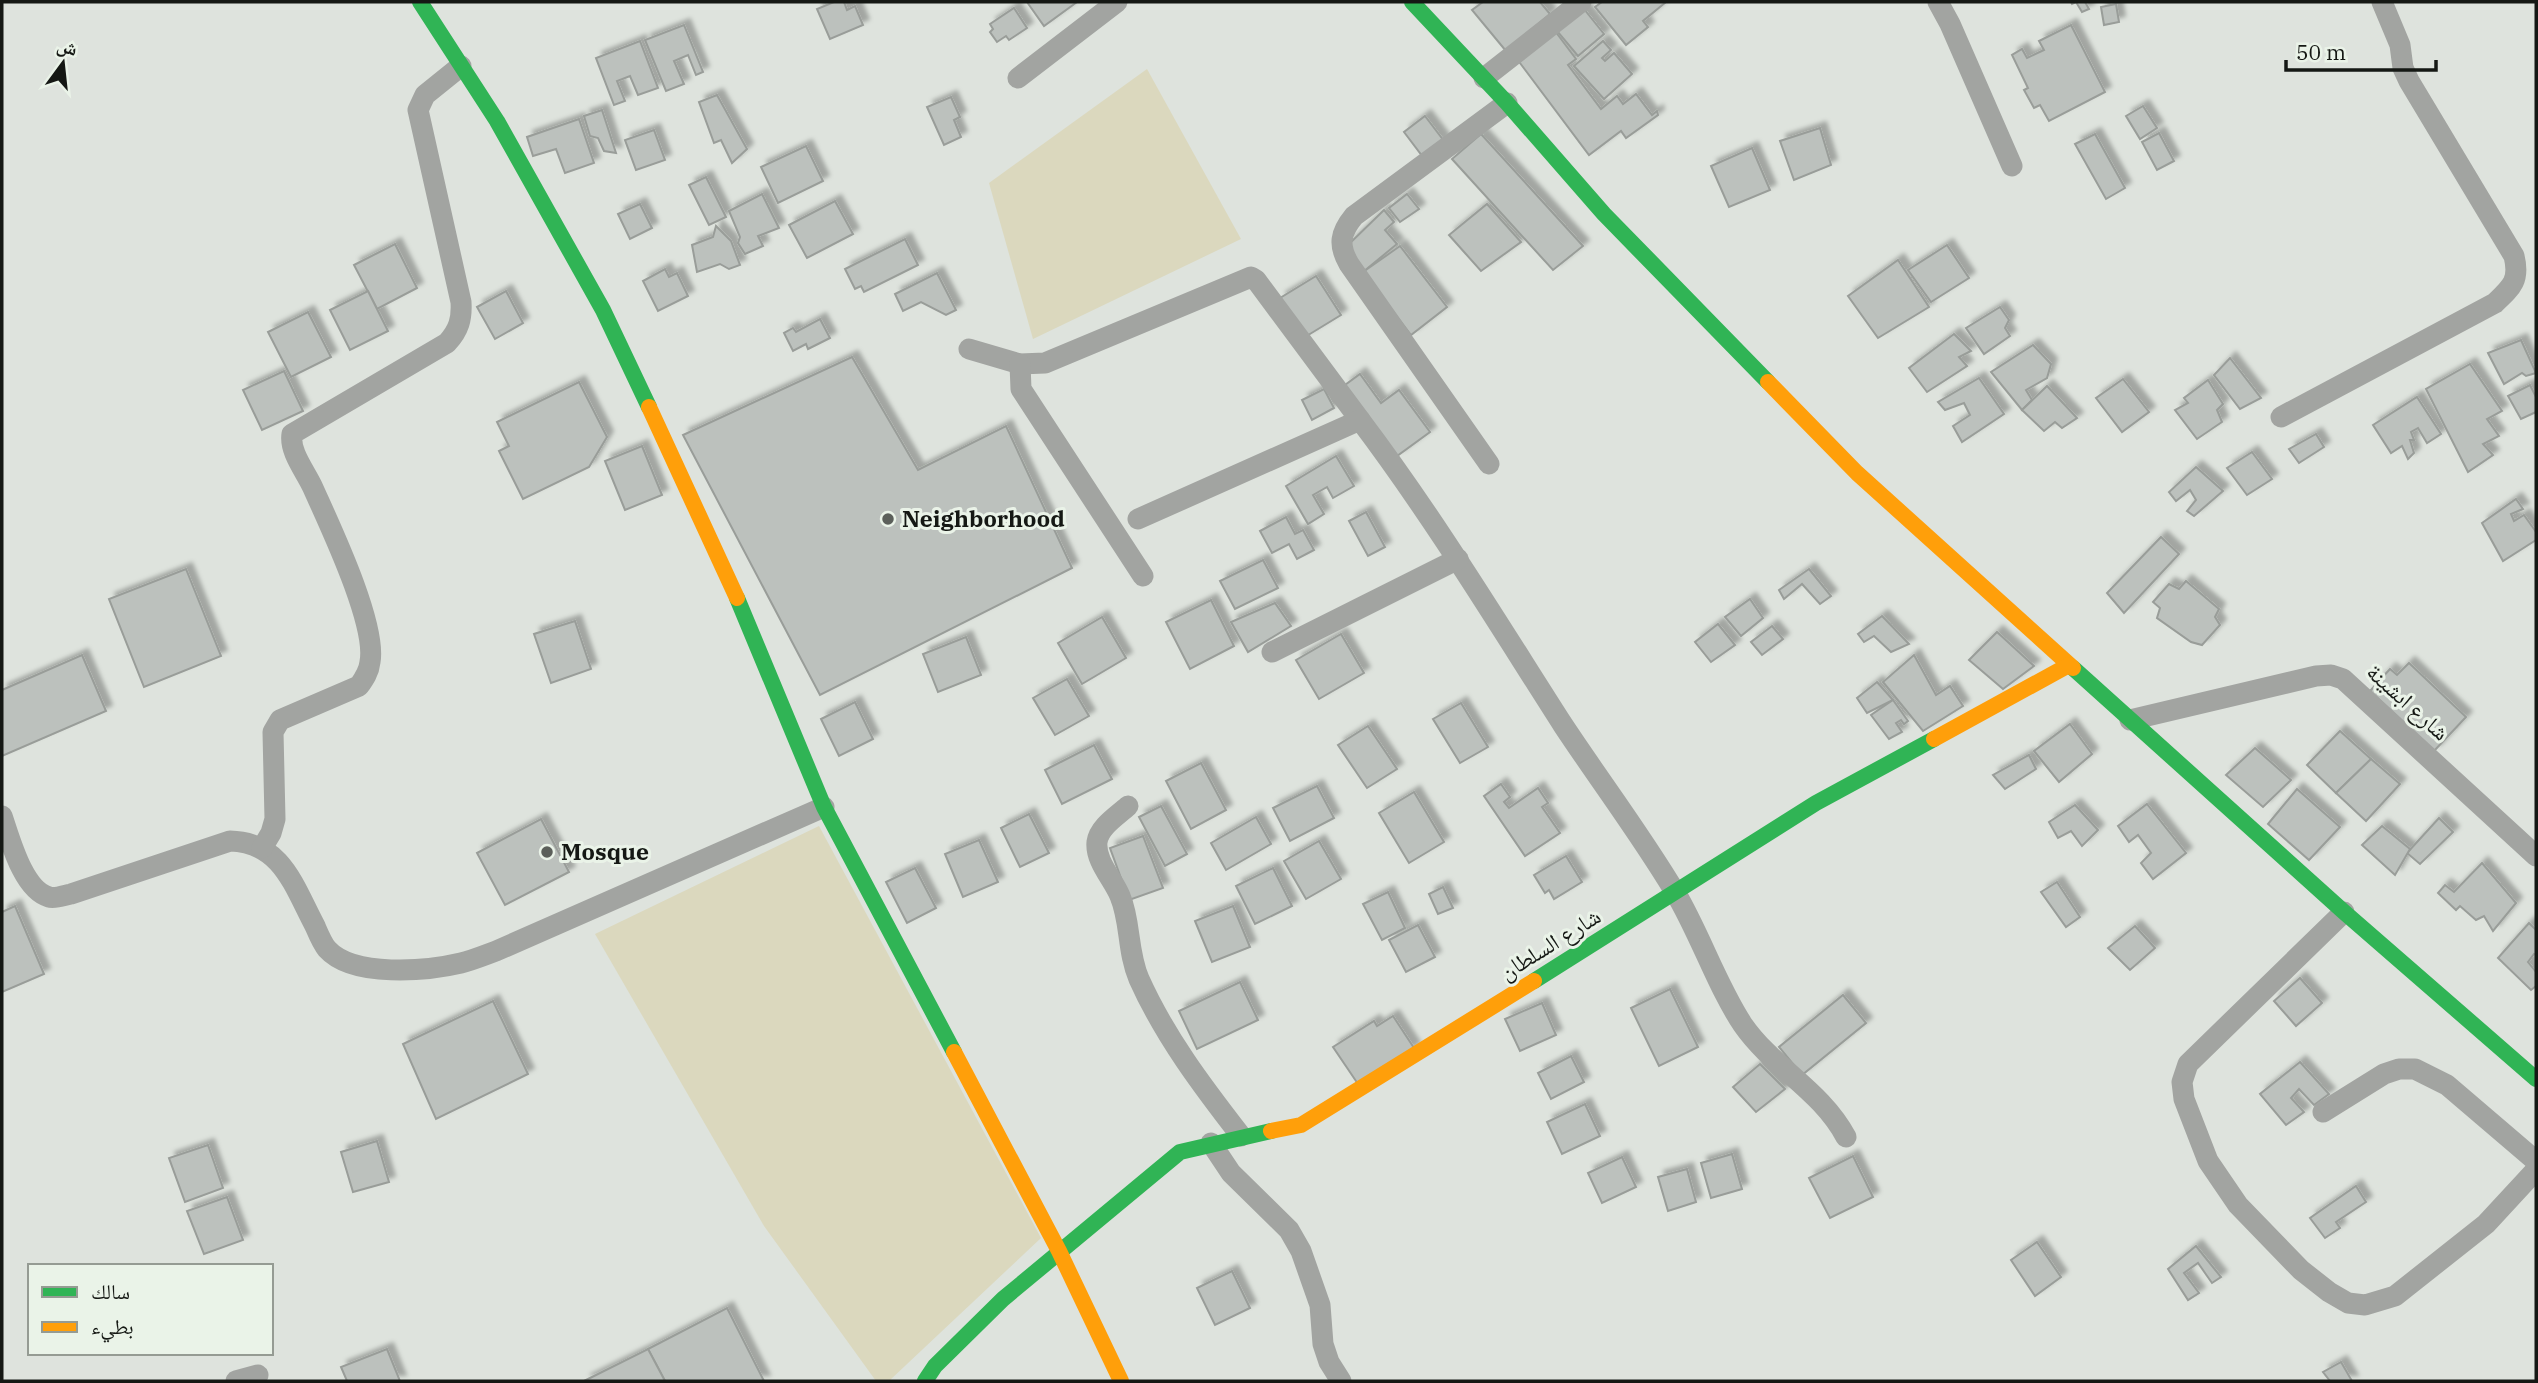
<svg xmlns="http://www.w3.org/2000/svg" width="2538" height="1383" viewBox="0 0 2538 1383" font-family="'IBM Plex Serif','Noto Naskh Arabic',serif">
<defs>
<filter id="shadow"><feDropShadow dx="6" dy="-6" stdDeviation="2" flood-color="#0004"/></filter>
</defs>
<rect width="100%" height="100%" fill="#dee3dd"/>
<g fill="#dbd8be">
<polygon points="1147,69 1241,239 1033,339 989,183"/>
<polygon points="819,826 1041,1238 889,1381 876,1381 764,1226 595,934"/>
</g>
<g fill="#bcc1bd" stroke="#999d99" stroke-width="2" filter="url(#shadow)">
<polygon points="834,2 844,2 847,10 855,6 863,25 830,39 817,9"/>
<polygon points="1027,2 1077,2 1044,26"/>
<polygon points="1483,2 1540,2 1550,14 1506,51 1472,10"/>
<polygon points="1602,2 1666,2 1643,21 1648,27 1626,45 1595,7"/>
<polygon points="2071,2 2085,2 2089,9 2082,12 2076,2 2072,4"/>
<polygon points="2116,4 2119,22 2104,25 2101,7"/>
<polygon points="1014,8 1027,28 1009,40 1006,36 997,42 990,32 993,29 990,24"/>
<polygon points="1584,9 1604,34 1578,56 1557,31"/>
<polygon points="684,25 703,72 696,75 688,55 674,61 684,84 666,91 645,40"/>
<polygon points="2071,25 2105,92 2049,121 2040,105 2034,108 2024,90 2028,88 2012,55 2022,49 2027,58 2044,50 2039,41"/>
<polygon points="1555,31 1576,59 1568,65 1601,109 1617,96 1623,104 1636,94 1652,115 1657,111 1658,115 1626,138 1621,131 1589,155 1517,59"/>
<polygon points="640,41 658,88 638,95 630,76 617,81 625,101 614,105 596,58"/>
<polygon points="1603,41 1611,50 1602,58 1605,61 1614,53 1632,74 1604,99 1574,66"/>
<polygon points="717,95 747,149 732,163 721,140 714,143 699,102"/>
<polygon points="951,97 960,117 954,120 961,137 944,145 927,107"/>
<polygon points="2143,106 2157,128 2140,139 2126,116"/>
<polygon points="602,110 616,153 604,151 598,138 590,136 584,116"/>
<polygon points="1425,116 1444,141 1423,157 1404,132"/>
<polygon points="579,119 594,163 565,173 556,149 533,156 527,137"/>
<polygon points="1820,128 1831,165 1794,180 1780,141"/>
<polygon points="654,130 665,160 636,170 625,140"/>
<polygon points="2159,133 2174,161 2157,170 2142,142"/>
<polygon points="1481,134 1583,246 1553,270 1452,159"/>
<polygon points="2095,134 2125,188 2106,199 2075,144"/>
<polygon points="806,146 823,181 778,203 761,167"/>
<polygon points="1752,148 1770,190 1729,207 1711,166"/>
<polygon points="706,177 726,217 709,225 689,185"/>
<polygon points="762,194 779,228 758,236 763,246 745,254 738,243 740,237 729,211"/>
<polygon points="1407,194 1419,209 1400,222 1389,208"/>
<polygon points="835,201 853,234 807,258 789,225"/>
<polygon points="640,204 652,228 630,239 618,214"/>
<polygon points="1487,204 1521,242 1481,271 1449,235"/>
<polygon points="1384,210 1394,222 1385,230 1397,244 1363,272 1348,245"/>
<polygon points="716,226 731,241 740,265 729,269 720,264 697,272 692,245 713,237"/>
<polygon points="905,239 918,265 864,292 861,286 855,289 845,269"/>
<polygon points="395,244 417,288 377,309 354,265"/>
<polygon points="1947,245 1969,278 1931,302 1908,270"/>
<polygon points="1400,246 1447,307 1411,335 1363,272"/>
<polygon points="1898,260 1929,307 1878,338 1848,296"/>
<polygon points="665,269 669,277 677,273 688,296 658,311 643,281"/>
<polygon points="937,273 956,310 946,315 921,302 903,311 895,294"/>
<polygon points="1316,276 1341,315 1305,337 1280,298"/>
<polygon points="368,291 388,331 350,350 330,310"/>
<polygon points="506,291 523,323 495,339 477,307"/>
<polygon points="2000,307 2009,320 2005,328 2010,336 1984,354 1966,328"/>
<polygon points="308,312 331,357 291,377 268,332"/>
<polygon points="820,319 830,338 808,349 806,344 793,351 784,333 793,328 796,332"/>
<polygon points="1954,334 1971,351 1959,357 1967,366 1927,392 1909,368"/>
<polygon points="2521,340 2536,373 2526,376 2522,373 2504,384 2488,353"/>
<polygon points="2033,345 2051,364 2047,378 2026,390 2032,400 2022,410 1991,372"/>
<polygon points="852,357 918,470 1006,426 1072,568 820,695 683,435"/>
<polygon points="2230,358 2261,398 2240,409 2214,375"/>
<polygon points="2470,364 2502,411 2487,419 2499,436 2483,444 2493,455 2468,472 2426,389"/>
<polygon points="284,371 303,411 262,430 243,390"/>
<polygon points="1360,374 1381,403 1399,390 1430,432 1397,456 1345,385"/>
<polygon points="1979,378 2004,414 1962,442 1953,426 1970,415 1964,403 1945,410 1938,402"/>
<polygon points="2123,379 2149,412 2122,432 2096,398"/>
<polygon points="2208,380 2223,404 2217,410 2222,422 2197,439 2175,410 2188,403 2184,398"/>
<polygon points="579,382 607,437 589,467 523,499 499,451 509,446 497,422"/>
<polygon points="2530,385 2536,397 2536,412 2521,419 2508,396"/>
<polygon points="2047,386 2077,418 2062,428 2055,422 2044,431 2022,410"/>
<polygon points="1324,389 1334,408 1312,420 1302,400"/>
<polygon points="2417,397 2441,434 2427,443 2418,428 2411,432 2414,440 2410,440 2414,453 2408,459 2402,446 2391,453 2373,425"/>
<polygon points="2316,434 2324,447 2299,463 2289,449"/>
<polygon points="642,446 662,495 625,510 605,461"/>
<polygon points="2252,452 2272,479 2247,495 2227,468"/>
<polygon points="1336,456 1354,486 1333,498 1327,487 1313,495 1324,514 1308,524 1286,486"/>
<polygon points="2196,467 2223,491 2194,516 2187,511 2196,500 2190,490 2176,501 2169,492"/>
<polygon points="2516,499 2523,509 2511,514 2514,521 2524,515 2536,532 2536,540 2503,561 2482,523"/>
<polygon points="1366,512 1385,547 1368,556 1349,521"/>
<polygon points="1286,517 1295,534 1303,530 1314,550 1297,559 1289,544 1272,553 1260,531"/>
<polygon points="2161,537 2179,554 2124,613 2107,593"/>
<polygon points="1263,560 1278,588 1235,609 1220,581"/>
<polygon points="186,569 221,656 144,687 109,599"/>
<polygon points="1809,569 1831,596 1820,604 1802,584 1784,599 1779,590"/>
<polygon points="2186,581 2219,609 2215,617 2220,625 2202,645 2191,642 2157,618 2160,608 2153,602 2169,584 2179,589"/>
<polygon points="1750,599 1763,618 1741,636 1725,617"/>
<polygon points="1211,600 1234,646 1190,669 1166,622"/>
<polygon points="1275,603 1291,626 1248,652 1231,622"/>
<polygon points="1882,616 1909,644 1891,652 1874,636 1864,642 1858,634"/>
<polygon points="1102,617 1126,658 1082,684 1058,643"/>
<polygon points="575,621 591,669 551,683 534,634"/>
<polygon points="1718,624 1735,645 1711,662 1695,642"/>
<polygon points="1772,626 1783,639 1762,655 1751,642"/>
<polygon points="1997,632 2034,666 2003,689 1969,660"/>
<polygon points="1341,634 1364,673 1319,699 1296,660"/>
<polygon points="966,637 981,675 938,692 923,654"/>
<polygon points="82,655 106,711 2,756 2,690"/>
<polygon points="1914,655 1936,695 1950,686 1963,706 1923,731 1883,682"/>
<polygon points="2409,663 2466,717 2434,751 2370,691 2390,669 2397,675"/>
<polygon points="1067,679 1089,716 1055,735 1033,698"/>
<polygon points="1877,682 1893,700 1867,713 1857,698"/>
<polygon points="1893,700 1908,721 1904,724 1901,720 1896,723 1902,732 1889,739 1871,715"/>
<polygon points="855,702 873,739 839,756 821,719"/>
<polygon points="1461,703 1488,747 1460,763 1433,719"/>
<polygon points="2070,724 2092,754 2059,782 2034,751"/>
<polygon points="1368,726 1397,769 1367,788 1338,745"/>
<polygon points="2340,731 2371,759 2336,793 2307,765"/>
<polygon points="1094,745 1112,779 1062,804 1045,770"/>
<polygon points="2255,748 2291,780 2263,807 2226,775"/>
<polygon points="2029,755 2036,769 2005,789 1993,775"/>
<polygon points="2371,759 2400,784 2366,821 2336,793"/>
<polygon points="1201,763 1226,810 1191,829 1166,781"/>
<polygon points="1501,784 1510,797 1504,802 1509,808 1538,788 1548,803 1542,807 1560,833 1525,856 1484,796"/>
<polygon points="1317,786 1334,818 1290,841 1273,808"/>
<polygon points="2297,789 2340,827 2309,860 2268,824"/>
<polygon points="1414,792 1444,842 1409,863 1379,813"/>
<polygon points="2147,804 2186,853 2153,879 2141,863 2151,853 2138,835 2129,842 2118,826"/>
<polygon points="2075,805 2098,830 2082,846 2071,831 2058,838 2049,822"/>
<polygon points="1161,806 1187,854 1165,866 1139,817"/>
<polygon points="1029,814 1049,853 1020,867 1001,828"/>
<polygon points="1256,817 1271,844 1226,870 1211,843"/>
<polygon points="2439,818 2453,832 2420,864 2407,853"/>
<polygon points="541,819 569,872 505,905 477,853"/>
<polygon points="2382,826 2410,849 2395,875 2362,845"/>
<polygon points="1143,836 1163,888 1129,900 1110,848"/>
<polygon points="979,840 998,882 963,897 945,854"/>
<polygon points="1319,841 1341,879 1306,899 1284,861"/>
<polygon points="1566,856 1582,882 1554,899 1549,890 1545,893 1534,875"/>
<polygon points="2482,863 2516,903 2493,931 2484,916 2476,920 2460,906 2456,910 2438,893 2445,885 2454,892"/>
<polygon points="915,868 936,908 907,923 886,882"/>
<polygon points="1273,868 1292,906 1255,924 1236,886"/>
<polygon points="2057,882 2080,917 2066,927 2041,892"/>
<polygon points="1443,887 1453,908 1438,914 1429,894"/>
<polygon points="1388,892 1405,928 1382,940 1363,904"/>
<polygon points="15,906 44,974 2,992 2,912"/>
<polygon points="1233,906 1250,947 1212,962 1195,921"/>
<polygon points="2529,923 2536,930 2536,955 2534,954 2528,962 2536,972 2536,986 2531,990 2498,958"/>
<polygon points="1418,925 1435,957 1406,972 1389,940"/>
<polygon points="2135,926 2155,948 2130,970 2108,948"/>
<polygon points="2300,978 2322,1003 2296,1026 2274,1001"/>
<polygon points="1240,982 1258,1020 1197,1049 1179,1011"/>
<polygon points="1670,989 1698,1047 1659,1066 1631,1008"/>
<polygon points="1843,995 1866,1023 1802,1075 1779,1047"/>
<polygon points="493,1001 528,1074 436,1119 403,1044"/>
<polygon points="1542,1003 1556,1035 1520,1051 1505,1019"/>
<polygon points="1393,1016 1414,1048 1358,1084 1333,1047 1374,1021 1377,1026"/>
<polygon points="1571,1056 1584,1082 1551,1099 1538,1073"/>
<polygon points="2300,1062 2329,1094 2314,1105 2299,1089 2291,1098 2304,1112 2286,1125 2260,1094"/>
<polygon points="1760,1064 1785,1089 1756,1112 1733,1087"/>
<polygon points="1585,1104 1600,1136 1562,1154 1547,1122"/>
<polygon points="377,1141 389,1182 353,1192 341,1152"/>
<polygon points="208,1145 223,1188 185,1202 169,1158"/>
<polygon points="1732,1154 1742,1189 1711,1198 1701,1163"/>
<polygon points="1853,1156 1873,1197 1830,1218 1809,1178"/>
<polygon points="1622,1157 1636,1187 1602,1203 1588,1173"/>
<polygon points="1687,1169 1696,1202 1668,1211 1658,1177"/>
<polygon points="2356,1186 2366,1202 2336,1222 2340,1228 2325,1238 2310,1218"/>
<polygon points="227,1197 243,1240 204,1254 187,1211"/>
<polygon points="2037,1242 2061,1277 2035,1296 2011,1260"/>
<polygon points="2196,1246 2221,1277 2212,1283 2198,1263 2184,1273 2199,1293 2188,1300 2168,1269"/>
<polygon points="1232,1271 1250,1308 1215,1325 1197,1288"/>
<polygon points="727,1308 764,1381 665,1381 648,1349"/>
<polygon points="387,1349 400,1381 347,1381 341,1367"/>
<polygon points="648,1349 665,1381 584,1381"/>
<polygon points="2341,1362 2352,1381 2330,1381 2323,1372"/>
</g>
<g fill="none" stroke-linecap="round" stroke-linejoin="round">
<g stroke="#a2a4a1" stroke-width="21">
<polyline points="1938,2 1950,24 2012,166"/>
<polyline points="1018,78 1117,2"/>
<polyline points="1484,78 1581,2"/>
<polyline points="969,349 1020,364 1045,363 1251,277 1256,280 1360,420"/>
<polyline points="1020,364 1021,389 1143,576"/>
<path d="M2281 417 2495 303C2512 287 2520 280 2514 256L2409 81 2403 68 2400 45 2382 2"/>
<path d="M1489 464 1349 264C1338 245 1340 233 1354 216L1507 103"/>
<path d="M1138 519 1360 420C1434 518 1497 622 1563 725 1600 781 1641 835 1675 892 1700 934 1717 986 1743 1025 1773 1068 1821 1090 1846 1137"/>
<polyline points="1272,652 1458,559"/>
<polyline points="2130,720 2316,676 2331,675 2343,679 2536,856"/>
<path d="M1128 806C1117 816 1099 827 1097 842 1095 861 1113 879 1120 896 1131 922 1127 951 1139 979 1165 1037 1203 1087 1241 1136"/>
<path d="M2 816C10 839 23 890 49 897 55 899 65 895 71 894L230 841C282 842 294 887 315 926 318 933 322 943 327 949 353 978 427 971 461 963 473 960 485 955 496 951L824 807"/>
<path d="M262 848 271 833 275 819 273 732 280 720 359 686C364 679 369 672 370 662 377 624 330 526 313 488 306 472 289 452 292 434L447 343C459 330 462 319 461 302L418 110 425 95 461 66"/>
<polyline points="2344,912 2188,1064 2182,1082 2184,1099 2208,1161 2238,1205 2301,1270 2329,1292 2348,1303 2365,1305 2395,1296 2486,1224 2536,1170"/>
<polyline points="2323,1112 2384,1074 2399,1069 2415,1069 2447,1085 2536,1161"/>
<polyline points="1211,1143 1231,1173 1289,1230 1301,1251 1320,1305 1323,1344 1329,1362 1341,1381"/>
<polyline points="236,1381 258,1375"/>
</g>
<g stroke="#30b455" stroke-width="16">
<polyline points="420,2 497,121 603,310 649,407"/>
<polyline points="1412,2 1507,103 1604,214 1768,382"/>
<polyline points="737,598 824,807 954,1052"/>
<polyline points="2073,668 2344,912 2536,1079"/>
<polyline points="1534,981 1816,803 1934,739"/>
<polyline points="925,1381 935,1366 1003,1299 1180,1152 1271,1131"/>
</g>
<g stroke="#ff9f0a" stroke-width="16">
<polyline points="1768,382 1857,473 2073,668"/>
<polyline points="649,407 737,598"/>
<polyline points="1934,739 2069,665"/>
<polyline points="954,1052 1059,1251 1121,1381"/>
<polyline points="1271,1131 1301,1125 1534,981"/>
</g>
</g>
<g fill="#5b5f5a" stroke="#eaf3e8" stroke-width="2.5">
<circle cx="888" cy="519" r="7"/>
<circle cx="547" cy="852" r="7"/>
</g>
<g text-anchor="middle" stroke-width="6" stroke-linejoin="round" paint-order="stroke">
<g font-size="23" font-weight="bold" fill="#151814" stroke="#eaf3e8" text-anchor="start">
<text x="902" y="527">Neighborhood</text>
<text x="561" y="860">Mosque</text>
</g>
<g font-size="23" fill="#151814" stroke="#eaf3e8">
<text transform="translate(2408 702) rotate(42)" y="8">شارع ابشينة</text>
<text transform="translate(1550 944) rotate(-32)" y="8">شارع السلطان</text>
</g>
</g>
<rect width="2538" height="1383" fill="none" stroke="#151814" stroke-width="7"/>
<rect x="28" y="1264" width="245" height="91" fill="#eaf3e8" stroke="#959b93" stroke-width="2"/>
<rect x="42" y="1287" width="35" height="10" fill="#30b455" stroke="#959b93" stroke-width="2"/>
<text x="91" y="1299" font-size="21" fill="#151814">سالك</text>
<rect x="42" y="1322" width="35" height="10" fill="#ff9f0a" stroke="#959b93" stroke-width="2"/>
<text x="91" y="1334" font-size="21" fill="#151814">بطيء</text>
<g transform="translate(63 63) rotate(15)" stroke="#eaf3e8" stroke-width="5" paint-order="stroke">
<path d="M0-5L12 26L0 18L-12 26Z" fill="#151814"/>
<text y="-10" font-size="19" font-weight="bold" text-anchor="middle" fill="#151814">ش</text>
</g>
<path d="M2286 60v10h150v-10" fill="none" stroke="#151814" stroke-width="3.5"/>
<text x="2296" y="60" font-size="21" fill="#151814" stroke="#eaf3e8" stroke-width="5" paint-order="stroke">50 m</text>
</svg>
